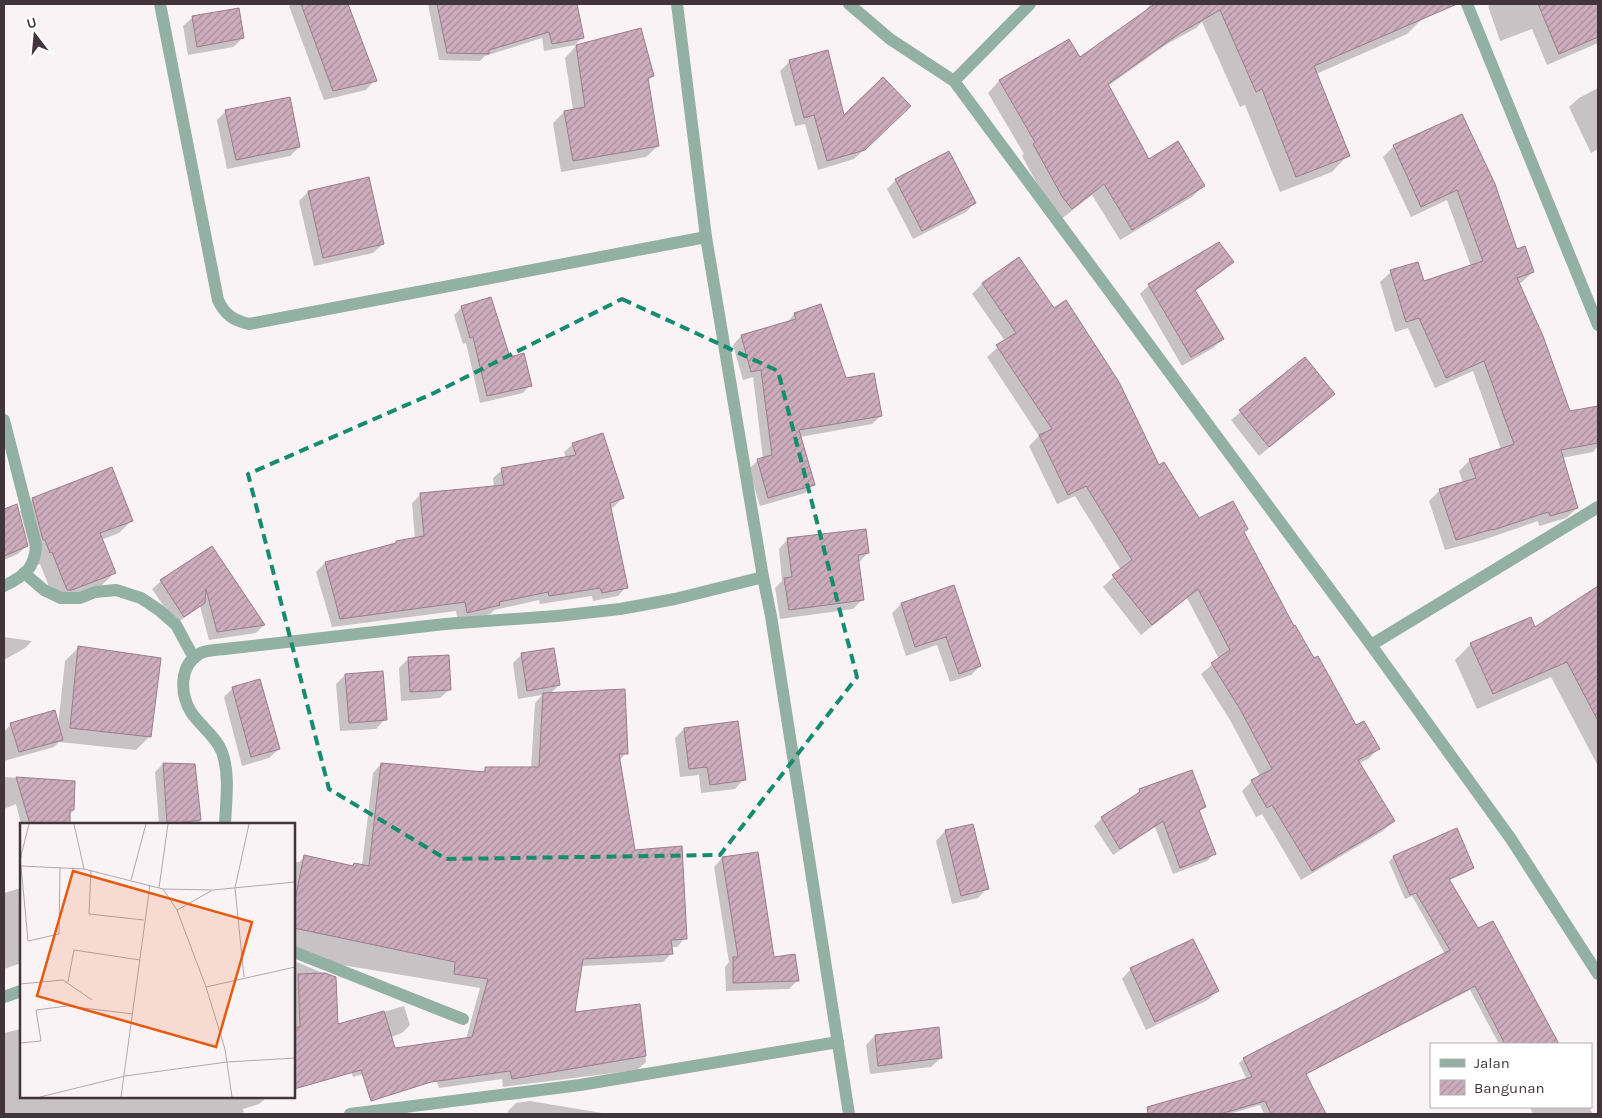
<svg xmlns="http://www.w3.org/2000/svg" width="1602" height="1118" viewBox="0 0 1602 1118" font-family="Karla,sans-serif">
<defs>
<pattern id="building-hatch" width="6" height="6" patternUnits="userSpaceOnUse" patternTransform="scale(1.25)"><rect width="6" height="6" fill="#cdadbb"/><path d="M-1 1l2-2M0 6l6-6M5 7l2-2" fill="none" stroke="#a88e99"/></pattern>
</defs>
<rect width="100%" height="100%" fill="#faf3f6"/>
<g fill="#0003">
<polygon points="291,4 347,4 375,80 366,90 324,100 289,6"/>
<polygon points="428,4 576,4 583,37 575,45 544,51 542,38 485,56 480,61 439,60"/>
<polygon points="1151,4 1200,4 1205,11 1212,4 1417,4 1423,18 1407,34 1316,74 1348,155 1332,172 1280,192 1245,105 1240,107 1202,22 1196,28 1167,44 1108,86 1149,160 1203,186 1192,197 1120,240 1092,195 1060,220 1051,209 1022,156 1024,154 988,93 999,81 1068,41 1079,59 1147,11 1146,9"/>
<polygon points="1491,4 1598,4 1598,43 1547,65 1532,29 1500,41 1488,6"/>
<polygon points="193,17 243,38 233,47 188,55 183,26"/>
<polygon points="576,46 653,76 647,81 658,146 646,157 561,172 553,123 564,112 573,110 565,58"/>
<polygon points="790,61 844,118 910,106 854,159 818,170 805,124 795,126 780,71"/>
<polygon points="1598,88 1598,149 1591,153 1569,107 1579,98"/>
<polygon points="226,111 299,147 290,156 227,169 217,120"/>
<polygon points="1461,115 1516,251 1533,272 1522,282 1518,284 1569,412 1597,407 1598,446 1593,452 1562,458 1577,508 1566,518 1539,526 1538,521 1483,540 1445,550 1429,501 1440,490 1463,483 1459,471 1470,460 1501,449 1473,371 1435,388 1408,328 1395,332 1380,282 1391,272 1423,283 1471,266 1447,200 1411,217 1383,157 1394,146"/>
<polygon points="896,180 975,203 966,212 913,239 887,189"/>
<polygon points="308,192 383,244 373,253 314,266 299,201"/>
<polygon points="1019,259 1159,466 1199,519 1243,533 1293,628 1355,727 1378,749 1368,759 1358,764 1393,821 1383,831 1301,880 1262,814 1256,817 1242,791 1252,781 1260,776 1230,720 1201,674 1219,659 1187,598 1141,635 1103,587 1121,570 1075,496 1057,504 1029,446 1039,436 987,357 1005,341 972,294 982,284"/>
<polygon points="1232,262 1223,271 1195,291 1222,339 1213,348 1182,366 1140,294 1149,285"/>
<polygon points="490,298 509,358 530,385 523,393 480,403 466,343 463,344 454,315 461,308"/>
<polygon points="821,305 845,379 881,416 872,424 800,437 814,484 805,493 760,506 749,469 758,460 763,459 753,377 743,380 733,345 741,336 786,324 794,314"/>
<polygon points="1305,358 1334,394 1259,456 1231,420"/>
<polygon points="573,444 622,498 614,507 610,508 626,587 618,596 593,601 592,596 540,604 539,600 494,610 490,614 458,621 456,611 332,627 316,572 325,563 394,544 396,542 415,539 412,503 421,494 494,487 493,478 502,470 566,458 564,452"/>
<polygon points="33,499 131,521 119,533 101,540 114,573 102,585 55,602 40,564 37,565 31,552 20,511"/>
<polygon points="16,505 26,546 18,554 4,560 4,510"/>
<polygon points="788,539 868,553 858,563 863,599 853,609 780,619 775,588 782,581 779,549"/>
<polygon points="211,548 264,625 256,633 209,640 200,606 176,624 152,589 161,581"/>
<polygon points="953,587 980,666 971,675 950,682 937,645 906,656 892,613 901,604"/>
<polygon points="1598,587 1598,766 1551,677 1477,709 1455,660 1471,644 1535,629"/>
<polygon points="4,637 32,641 25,648 4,660"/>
<polygon points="78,648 150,736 136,750 59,742 54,747 4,761 4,732 11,724 58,726 65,661"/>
<polygon points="522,654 559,685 550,694 626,753 619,761 634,852 685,938 677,947 671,947 672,953 663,962 581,966 574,1013 639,1005 646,1062 637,1070 503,1087 502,1079 439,1088 427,1052 466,1039 480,988 330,963 294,955 294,862 299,862 305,857 352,867 354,864 362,866 373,773 381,764 481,773 485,769 531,769 535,703 542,695 518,699 513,663"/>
<polygon points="408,659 450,689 440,698 401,701 399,668"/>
<polygon points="345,675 385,719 376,729 340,731 336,684"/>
<polygon points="233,688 279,749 269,758 242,766 224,697"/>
<polygon points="684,729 744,779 735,789 701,793 699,775 680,777 675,738"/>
<polygon points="163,764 194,766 200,824 159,824 155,772"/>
<polygon points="4,777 74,782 73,811 66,818 44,824 21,824 16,804 4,809"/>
<polygon points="1140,790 1204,807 1199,812 1214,854 1207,861 1173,874 1155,827 1113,855 1094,826 1102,818 1133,798"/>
<polygon points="972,825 987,888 978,898 952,904 936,841 945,831"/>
<polygon points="1393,857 1472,868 1468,872 1448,881 1477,930 1493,922 1558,1044 1499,1044 1470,990 1305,1075 1325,1114 1264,1114 1260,1105 1229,1114 1154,1114 1153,1111 1247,1080 1239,1063 1244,1059 1445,954 1412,896 1405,899 1389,862"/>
<polygon points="722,858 773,958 797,981 789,989 726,991 725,967 729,962 714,867"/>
<polygon points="21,888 21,963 4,969 4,893"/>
<polygon points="294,961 335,978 337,1026 404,1006 410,1025 402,1033 391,1037 389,1067 353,1077 345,1052 294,1069"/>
<polygon points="1131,969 1217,991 1208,1000 1146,1030 1122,979"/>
<polygon points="21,1029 21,1097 267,1097 259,1104 243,1109 244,1112 241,1114 4,1114 4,1033"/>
<polygon points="875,1036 941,1058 931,1067 870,1074 866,1045"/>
<polygon points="530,1101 608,1114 508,1114 508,1111 516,1103"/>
<polygon points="1530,1107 1589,1107 1593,1114 1533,1114"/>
</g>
<g fill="url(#building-hatch)" stroke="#9b7d8b">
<polygon points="301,4 348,4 377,81 333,91"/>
<polygon points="437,4 577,4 584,38 552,44 549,32 489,50 489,54 447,53"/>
<polygon points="1155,4 1457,4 1314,66 1350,156 1296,177 1262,89 1256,92 1220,10 1180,33 1108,84 1149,159 1178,141 1205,186 1132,230 1104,184 1072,209 1063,198 1033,144 1035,142 999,80 1069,39 1080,57"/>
<polygon points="1538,4 1598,4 1598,37 1559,54"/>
<polygon points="239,8 244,38 197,47 192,16"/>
<polygon points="641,28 654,76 648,78 659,146 573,161 564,111 585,107 576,45"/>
<polygon points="828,50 844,115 883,77 911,106 865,150 827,161 814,115 804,118 789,60"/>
<polygon points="290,97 300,147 236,160 225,110"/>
<polygon points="1462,114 1495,184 1517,249 1525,246 1534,272 1517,278 1543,336 1570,411 1598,406 1598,443 1561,450 1578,508 1550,516 1548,512 1493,530 1493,529 1456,540 1439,489 1476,478 1469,459 1514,444 1484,361 1446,378 1419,318 1406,322 1390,270 1418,262 1424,281 1483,261 1457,190 1421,207 1393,145"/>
<polygon points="949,151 976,203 922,231 895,179"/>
<polygon points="369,177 384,244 323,258 308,191"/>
<polygon points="1219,242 1234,262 1195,290 1224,339 1191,357 1148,284"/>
<polygon points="1019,257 1054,308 1066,300 1119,382 1159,465 1164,462 1199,518 1233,501 1248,529 1244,532 1294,626 1295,625 1314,658 1318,656 1356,725 1364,721 1380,749 1358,760 1395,821 1312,871 1272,805 1267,808 1251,780 1272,769 1240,709 1211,663 1230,650 1198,589 1152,625 1112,575 1132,560 1086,486 1068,495 1039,435 1052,429 996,345 1016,333 982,283"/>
<polygon points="491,297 510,357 524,353 532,386 487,396 473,337 470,338 461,306"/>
<polygon points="821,304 846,378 874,373 882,416 799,430 815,485 768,498 757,459 772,455 761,370 751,372 741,335 796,319 794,313"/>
<polygon points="1305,357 1335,394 1269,447 1239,410"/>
<polygon points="603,433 624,498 610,503 628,588 602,593 600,588 549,596 548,592 499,602 500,605 467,613 465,602 340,619 325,562 396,543 396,541 424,536 420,493 504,485 501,468 576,455 572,443"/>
<polygon points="112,467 133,521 100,533 116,573 72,590 67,590 52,552 50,553 45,540 43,540 32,498"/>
<polygon points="17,504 28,546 4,556 4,509"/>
<polygon points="866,529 869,553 858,555 864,600 789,610 784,578 792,577 787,538"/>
<polygon points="212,546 265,625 217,632 206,589 205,603 184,617 160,580"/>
<polygon points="954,585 981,666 959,674 946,637 915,647 901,603"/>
<polygon points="1598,586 1598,721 1567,662 1493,694 1470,643 1531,617 1535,627"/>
<polygon points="78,646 161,658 151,737 70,728"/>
<polygon points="554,648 560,685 527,691 521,653"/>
<polygon points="449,655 451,690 410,692 408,657"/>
<polygon points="383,671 387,720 349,723 345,674"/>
<polygon points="260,679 280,749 251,757 232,687"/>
<polygon points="625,689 628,754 619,754 635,850 682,846 687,939 671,940 673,954 583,959 575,1012 640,1004 646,1056 512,1079 510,1071 431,1082 371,1101 361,1070 294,1089 294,1029 300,1026 298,974 325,973 336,977 338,1024 384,1011 395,1048 472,1037 488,979 454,974 455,962 294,928 294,905 304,855 353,866 354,863 369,866 381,763 485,772 485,767 539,767 543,693"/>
<polygon points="55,710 63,740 19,752 10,723"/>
<polygon points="738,721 746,780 710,785 707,767 689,769 684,728"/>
<polygon points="163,763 195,764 201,820 167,824"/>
<polygon points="1192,770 1206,807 1199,810 1216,854 1180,868 1163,821 1120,849 1101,817 1140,792 1139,789"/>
<polygon points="16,777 75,781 74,810 70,810 70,824 30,824"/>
<polygon points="973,824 989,889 961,896 945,830"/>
<polygon points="1457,828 1474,868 1449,879 1478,928 1493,921 1559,1044 1505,1044 1475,986 1306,1074 1326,1114 1271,1114 1265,1101 1220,1114 1148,1114 1147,1107 1252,1077 1243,1058 1450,950 1416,893 1410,895 1393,856"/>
<polygon points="758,852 774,957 795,954 799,981 733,983 733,957 738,957 722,857"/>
<polygon points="1193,939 1219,991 1155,1022 1130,968"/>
<polygon points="939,1027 942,1058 878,1066 875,1035"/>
</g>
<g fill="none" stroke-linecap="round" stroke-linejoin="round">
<polyline stroke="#92b0a4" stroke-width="12" points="24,573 44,590 61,598 80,598 95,592 116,590 141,598 159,610 176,625 194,658"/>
<g stroke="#92b0a4" stroke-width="12">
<path d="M160 4 218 300C225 315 233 320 249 324L706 237"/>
<polyline points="677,4 706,237 763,577 771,616 849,1114"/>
<polyline points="849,4 890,39 954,81 1371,645"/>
<polyline points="1467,4 1598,325"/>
<polyline points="954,81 1030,4"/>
<path d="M4 420 36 545C35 569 24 576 4 586"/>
<polyline points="1598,507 1371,645 1511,839 1598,974"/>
<path d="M225 824C226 801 230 774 222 752 216 736 200 726 191 712 180 694 179 666 199 654 205 650 217 650 225 649L445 624 557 616 620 609 675 599 763 577"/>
<polyline points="294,952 463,1019"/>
<polyline points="4,997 21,991"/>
<polyline points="350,1114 580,1085 838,1042"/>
</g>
</g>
<path fill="none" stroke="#158c6e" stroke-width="4" stroke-dasharray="10 6" stroke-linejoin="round" d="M622 299 778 371 857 677 720 855 446 859 329 789 248 474 434 393Z"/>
<g transform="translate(20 823)">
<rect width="275" height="275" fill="#faf3f6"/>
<path fill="none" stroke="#b0a7ab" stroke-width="1" d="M54 1 64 46M0 37 9 1M0 43 64 46 143 66 193 67 275 59M1 43 8 118 39 111 40 44M71 47 69 91 124 97M111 57 126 1M139 65 148 1M143 66 157 87 186 164M157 87 191 68M224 154 215 65 229 1M48 159 54 127 120 137M0 161 43 157 72 177M0 220 21 218 16 187 47 183 113 191M20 274 105 253 207 239 275 235M101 274 130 62M212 274 205 226 186 164 275 144"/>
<path fill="#e8590c" fill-opacity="0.15" stroke="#e8590c" stroke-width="2.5" d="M53 48 232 99 196 224 17 173Z"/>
<rect width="275" height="275" fill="none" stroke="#41343a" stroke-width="2.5"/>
</g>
<rect width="1602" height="1118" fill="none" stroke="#41343a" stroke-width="10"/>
<rect x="1430" y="1043" width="162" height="65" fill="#ffffff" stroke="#b3aeb0"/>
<rect x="1440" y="1059" width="25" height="8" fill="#92b0a4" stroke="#b3aeb0"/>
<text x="1474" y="1068" font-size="15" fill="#41343a">Jalan</text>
<rect x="1440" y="1080" width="25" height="15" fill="url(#building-hatch)" stroke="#b3aeb0"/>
<text x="1474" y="1093" font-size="15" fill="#41343a">Bangunan</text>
<g transform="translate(35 35) rotate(344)" stroke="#ffffff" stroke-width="4" paint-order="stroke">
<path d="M0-4L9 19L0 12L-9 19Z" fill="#41343a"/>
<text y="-8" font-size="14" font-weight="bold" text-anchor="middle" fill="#41343a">U</text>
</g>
</svg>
